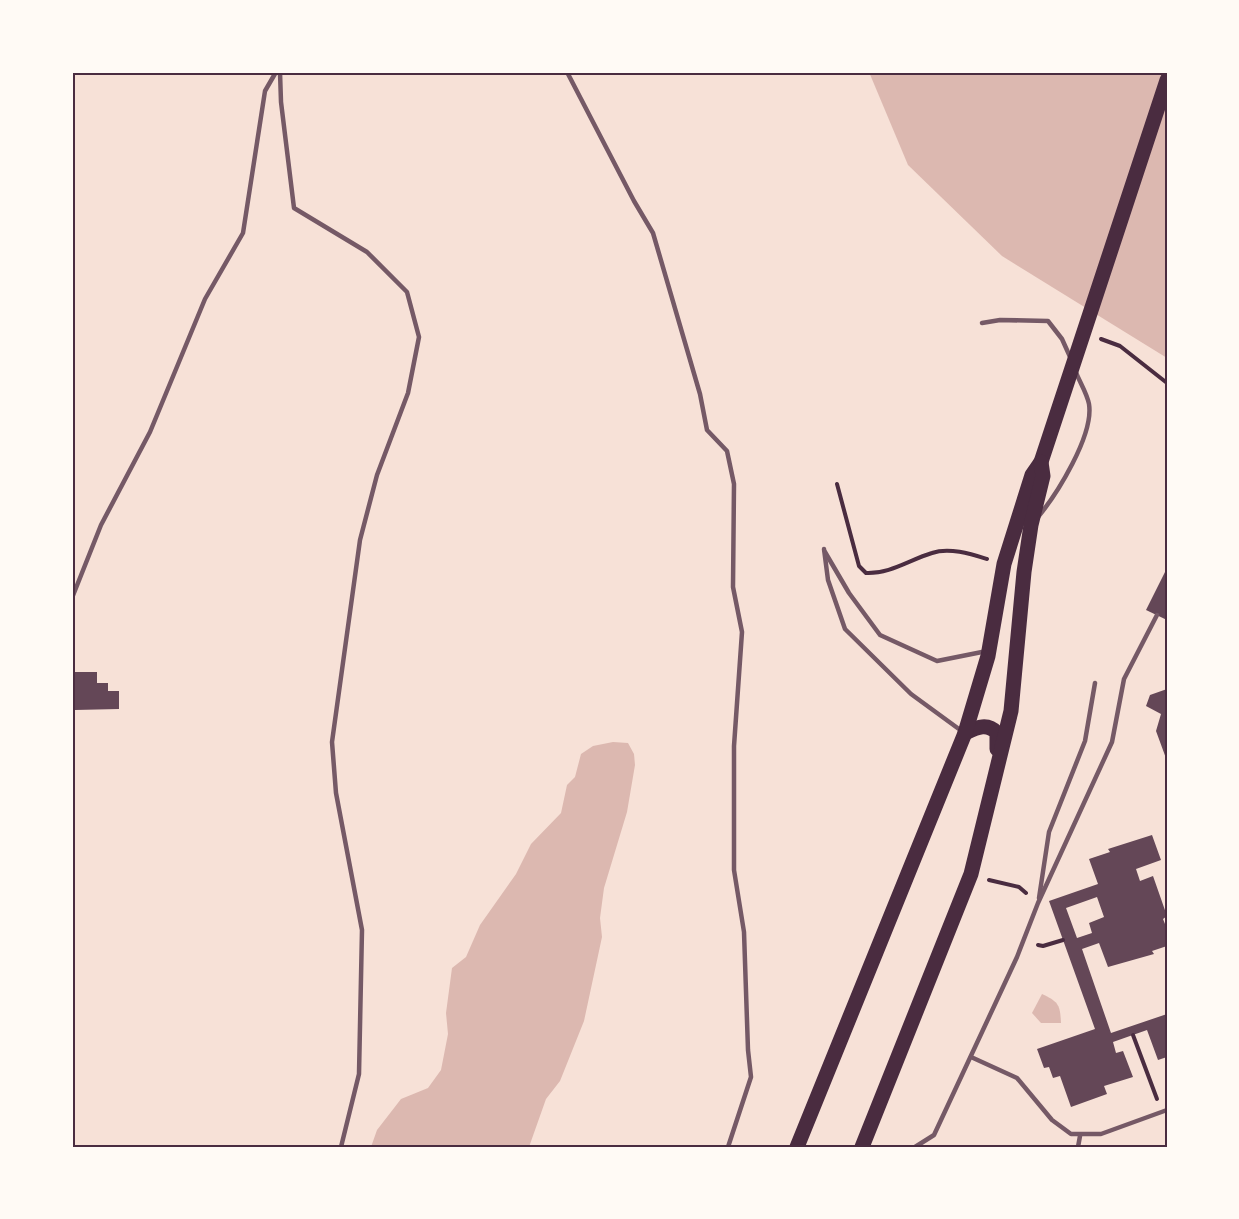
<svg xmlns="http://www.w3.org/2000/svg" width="1239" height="1219" viewBox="0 0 1239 1219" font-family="Manrope,sans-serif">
<rect width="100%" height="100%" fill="#f7e1d7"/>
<g fill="#dcb8b0">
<polygon points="869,72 1167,72 1167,358 1002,256 908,165"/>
<polygon points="613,742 628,743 634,754 635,765 627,812 604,888 600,918 602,937 584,1021 560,1081 546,1099 529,1147 371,1147 377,1130 401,1099 428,1088 441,1070 448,1034 446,1013 452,968 466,957 480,925 516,874 531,844 561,813 567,785 575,777 581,754 593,746"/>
<path d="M1042 994C1059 1002 1060 1005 1061 1023H1041L1032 1013Z"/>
</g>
<g fill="#644757" fill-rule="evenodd">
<polygon points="1167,568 1167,620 1146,610"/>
<polygon points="75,672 97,672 97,683 108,683 108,691 119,691 119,709 75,710"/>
<polygon points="1167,689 1167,761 1156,731 1161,714 1146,706 1150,695"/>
<path d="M1152 835 1161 860 1136 869 1140 881 1153 876 1167 916 1163 919 1167 929V946L1152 951 1154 954 1108 967 1099 943 1082 949 1111 1033 1167 1014V1057L1158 1060 1147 1030 1113 1042 1116 1053 1123 1051 1133 1077 1104 1086 1107 1094 1071 1107 1060 1076 1053 1078 1049 1067 1044 1068 1037 1049 1095 1029 1049 901 1098 884 1089 859 1110 852 1108 849ZM1097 897 1104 917 1089 923 1092 933 1077 938 1066 908Z"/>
</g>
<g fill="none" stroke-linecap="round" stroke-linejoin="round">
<g stroke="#4a2c40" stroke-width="4">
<polyline points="1101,339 1120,346 1167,383"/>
<path d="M837 484 859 566 866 573C890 574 909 560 932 553 949 547 971 554 987 559"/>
<polyline points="989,880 1019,887 1026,893"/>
<polyline points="1038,945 1043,946 1063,940"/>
<polyline points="1133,1035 1157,1099"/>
</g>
<g stroke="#755966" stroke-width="4.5">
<polyline points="280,72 281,102 294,208 367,252 407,292 419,337 408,393 377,475 360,540 332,742 336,793 362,930 359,1074 341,1147"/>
<polyline points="567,72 634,201 653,233 700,394 707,430 727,451 734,484 733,587 742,632 734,746 734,870 744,932 748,1050 751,1077 728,1147"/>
<polyline points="982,323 1000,320 1048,321 1062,339 1071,359"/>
<path d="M1038 517C1057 494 1094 435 1089 404 1087 393 1079 381 1075 370"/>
<polyline points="824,549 828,580 845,629 911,694 963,732"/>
<polyline points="825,552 849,593 880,635 937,661 987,651"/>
<polyline points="72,598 101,525 150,432 205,299 243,233 265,91 276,72"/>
<polyline points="1039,898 1049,832 1085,741 1095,683"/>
<polyline points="971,1057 1017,1078 1052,1120 1071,1134 1101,1134 1167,1110"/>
<polyline points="915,1147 934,1135 1017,957 1038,903 1112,742 1124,679 1157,615"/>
<polyline points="1078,1147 1080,1136"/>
</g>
<g stroke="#4a2c40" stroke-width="15">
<path d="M965 733C976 728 987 722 997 733V749"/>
<polyline points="797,1147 965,733 988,656 1004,564 1032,475 1041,462 1167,80"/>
<polyline points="862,1147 971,874 1011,711 1024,572 1031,525 1043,476 1041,462"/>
</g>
</g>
<rect width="1239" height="1219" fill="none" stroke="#fffaf5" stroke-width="147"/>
<rect x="74" y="74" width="1092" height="1072" fill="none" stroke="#4a2c40" stroke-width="2"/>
</svg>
